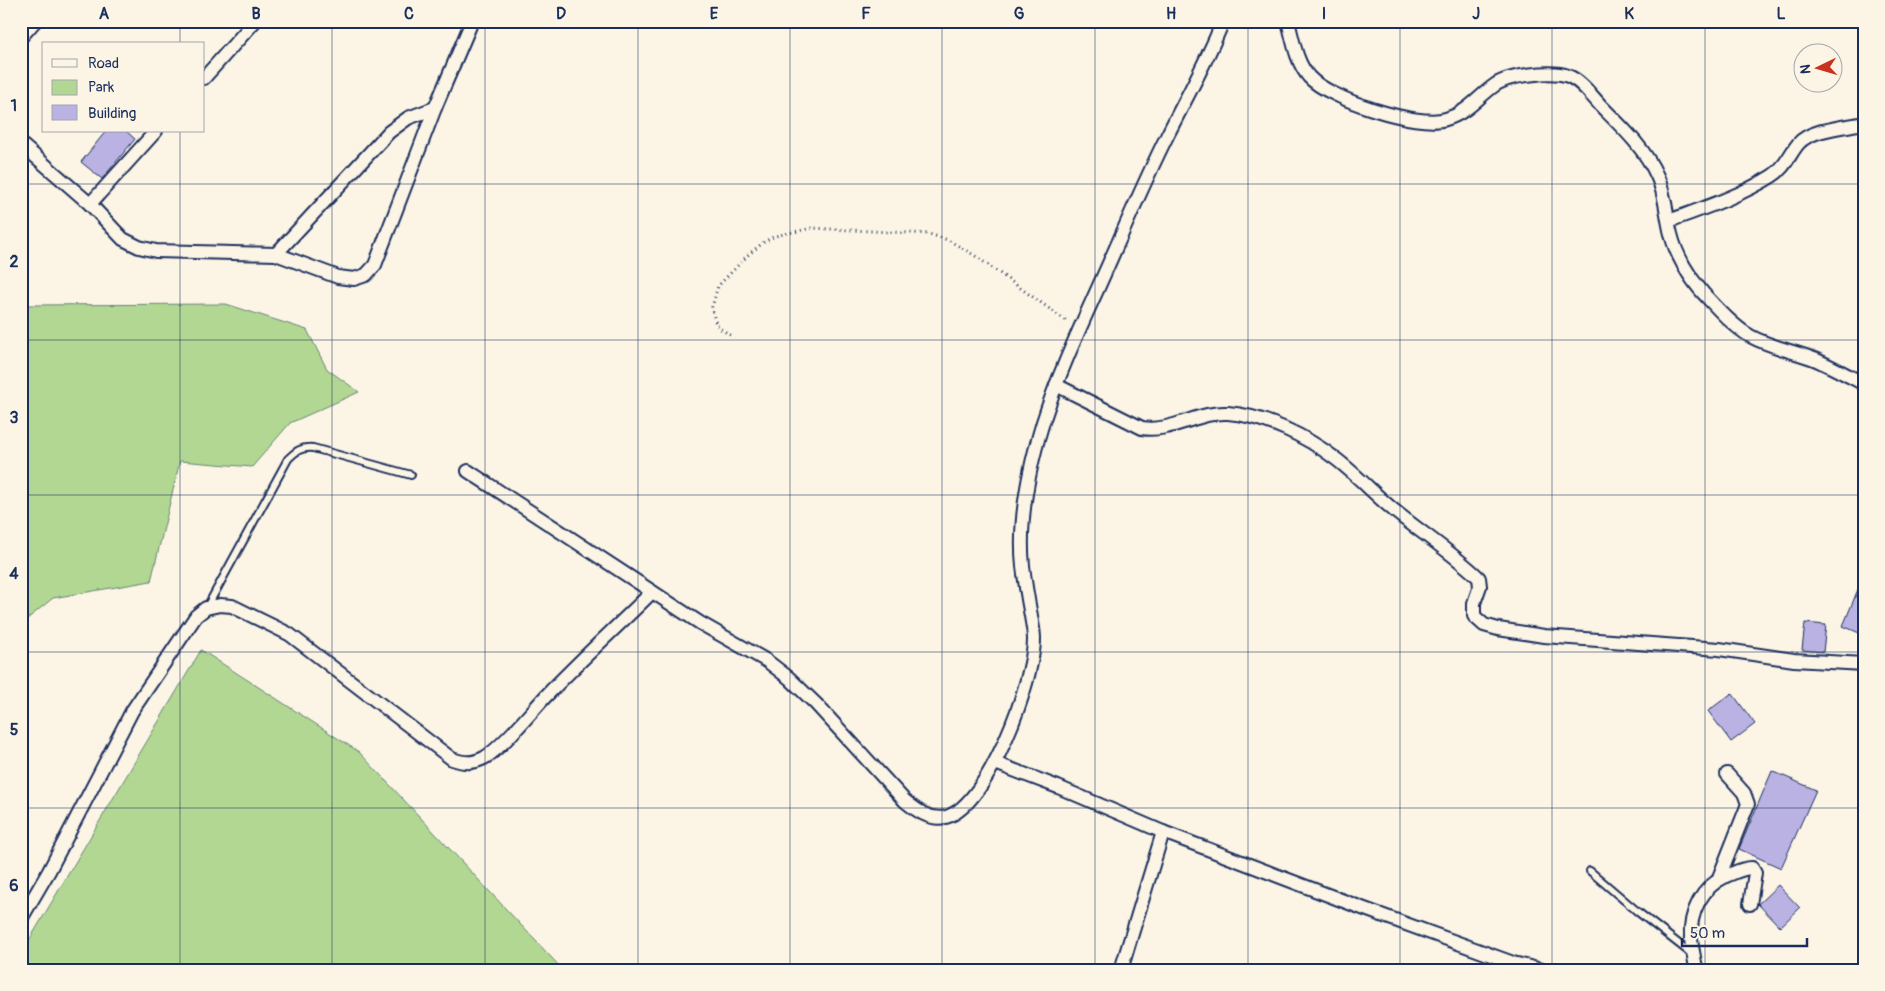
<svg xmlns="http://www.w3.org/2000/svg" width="1885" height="991" viewBox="0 0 1885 991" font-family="Pangolin,sans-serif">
<rect width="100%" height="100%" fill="#fcf5e5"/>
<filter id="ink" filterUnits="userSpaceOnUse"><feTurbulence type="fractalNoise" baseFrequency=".02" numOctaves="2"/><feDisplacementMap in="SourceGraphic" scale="10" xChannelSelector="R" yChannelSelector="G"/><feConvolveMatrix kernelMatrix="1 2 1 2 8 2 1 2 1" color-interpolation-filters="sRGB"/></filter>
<g filter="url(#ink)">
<g fill="#b2d792" stroke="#668378">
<polygon points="226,304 307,330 327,369 359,392 290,423 252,467 180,461 151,581 53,598 21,624 21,305"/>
<polygon points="201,650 359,752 563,970 21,970 21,954"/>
</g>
<g fill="#b9b2e3" stroke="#1b2f5e">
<polygon points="106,131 126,131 135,139 102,179 81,162"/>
<polygon points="1863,577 1864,577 1864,635 1843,626"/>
<polygon points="1805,623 1826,625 1823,652 1802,650"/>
<polygon points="1732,693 1755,724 1731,742 1708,711"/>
<polygon points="1772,771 1816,790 1781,868 1739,849"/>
<polygon points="1778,885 1800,908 1780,927 1758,904"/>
</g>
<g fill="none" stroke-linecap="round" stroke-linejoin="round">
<g stroke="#1b2f5e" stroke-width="10">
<g id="service">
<path d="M207 607 288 459C296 451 301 447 313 448L411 475"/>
<polyline points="1590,871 1638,912 1693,955"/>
</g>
</g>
<g stroke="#1b2f5e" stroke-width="16">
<g id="minor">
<path d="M1288 21C1293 40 1296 62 1309 77 1329 99 1417 128 1446 119 1467 113 1478 97 1495 85 1509 75 1552 70 1568 76 1582 81 1593 98 1603 108 1624 129 1645 149 1657 176 1666 195 1666 215 1671 234 1676 255 1689 277 1703 293 1717 308 1733 326 1750 336 1770 347 1793 351 1814 359 1831 366 1847 375 1864 384"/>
<polyline points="21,37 35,21"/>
<polyline points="204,78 255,21"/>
<polyline points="21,144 90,204 123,239 139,247 156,251 276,254 338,277 354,279 366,275 375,265 435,108 472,21"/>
<polyline points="90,204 156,131"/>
<path d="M1669 221C1704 208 1740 196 1772 176 1785 168 1789 155 1798 144 1810 129 1846 127 1864 123"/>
<polyline points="276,254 389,132 408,118 435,108"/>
<path d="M1056 385 1142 428C1171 433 1199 411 1228 413 1265 416 1306 436 1336 459 1357 475 1375 495 1396 512 1423 534 1454 554 1479 578L1480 586 1474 603V616L1484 625 1498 629 1544 636 1719 649 1794 660 1864 664"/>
<path d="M468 471 700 623 767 661 789 678 816 704 905 801C916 810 930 821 946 817 988 806 1034 680 1034 639 1034 631 1032 623 1031 616 1028 600 1025 583 1023 566 1018 518 1029 468 1043 422 1060 369 1084 320 1106 270 1126 225 1145 180 1167 136 1186 98 1207 61 1223 21"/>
<polyline points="995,763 1058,787 1163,832 1362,908 1513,963 1542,970"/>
<polyline points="1718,880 1748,804 1744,793 1727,774"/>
<path d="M21 919 49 871 132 711 196 616 206 608 220 605 232 606 289 634 452 759C464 763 472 764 484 758 502 748 531 712 546 696 580 660 617 627 652 592"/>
<polyline points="1121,970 1163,832"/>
<path d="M1696 970C1695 959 1692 949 1691 939 1689 912 1702 887 1726 876 1734 873 1742 868 1752 868L1755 873 1750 904"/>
</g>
</g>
<polyline stroke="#1b2f5e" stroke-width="3" stroke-dasharray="1 4" stroke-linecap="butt" points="730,335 721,329 716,324 713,314 712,307 718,286 749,254 764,242 775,236 812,228 929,234 948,240 974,255 1068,322"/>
<use href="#service" stroke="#fcf5e5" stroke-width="6"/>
<use href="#minor" stroke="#fcf5e5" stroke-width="12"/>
</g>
</g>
<path fill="none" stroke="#1b2f5e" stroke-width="1" stroke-opacity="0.55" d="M180 21V44M332 21V970M485 21V970M638 21V970M790 21V970M942 21V970M1095 21V970M1248 21V970M1400 21V970M1552 21V970M1705 21V970M180 131V970M21 184H1864M21 340H1864M21 495H1864M21 652H1864M21 808H1864"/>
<rect width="1885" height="991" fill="none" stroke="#fcf5e5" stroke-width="55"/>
<rect x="42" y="42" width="162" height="90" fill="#fcf5e5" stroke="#a2a6af"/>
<rect x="52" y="59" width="25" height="8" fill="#fcf5e5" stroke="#a2a6af"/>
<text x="88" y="68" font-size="15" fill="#1b2f5e">Road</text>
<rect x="52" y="80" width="25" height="15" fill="#b2d792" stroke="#a2a6af"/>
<text x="88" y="92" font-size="15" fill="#1b2f5e">Park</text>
<rect x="52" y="105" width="25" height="15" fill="#b9b2e3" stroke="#a2a6af"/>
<text x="88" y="118" font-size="15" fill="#1b2f5e">Building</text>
<g transform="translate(1818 68) rotate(265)"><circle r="24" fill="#fcf5e5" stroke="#a2a6af"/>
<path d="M0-4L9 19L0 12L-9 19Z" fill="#c8321e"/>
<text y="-8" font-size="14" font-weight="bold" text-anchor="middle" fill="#1b2f5e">N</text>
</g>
<path d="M1682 938v8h125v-8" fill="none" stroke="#1b2f5e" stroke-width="2.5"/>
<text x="1690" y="938" font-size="15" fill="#1b2f5e" stroke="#fcf5e5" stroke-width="4" paint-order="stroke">50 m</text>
<rect x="28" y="28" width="1830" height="936" fill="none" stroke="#1b2f5e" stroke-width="2"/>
<g font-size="16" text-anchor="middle" font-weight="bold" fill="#1b2f5e">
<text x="104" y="19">A</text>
<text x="256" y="19">B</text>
<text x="409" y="19">C</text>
<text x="561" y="19">D</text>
<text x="714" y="19">E</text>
<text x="866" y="19">F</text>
<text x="1019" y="19">G</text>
<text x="1171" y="19">H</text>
<text x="1324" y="19">I</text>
<text x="1476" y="19">J</text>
<text x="1629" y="19">K</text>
<text x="1781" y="19">L</text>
<text x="14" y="111">1</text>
<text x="14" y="267">2</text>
<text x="14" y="423">3</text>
<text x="14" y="579">4</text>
<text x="14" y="735">5</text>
<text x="14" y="891">6</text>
</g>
</svg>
